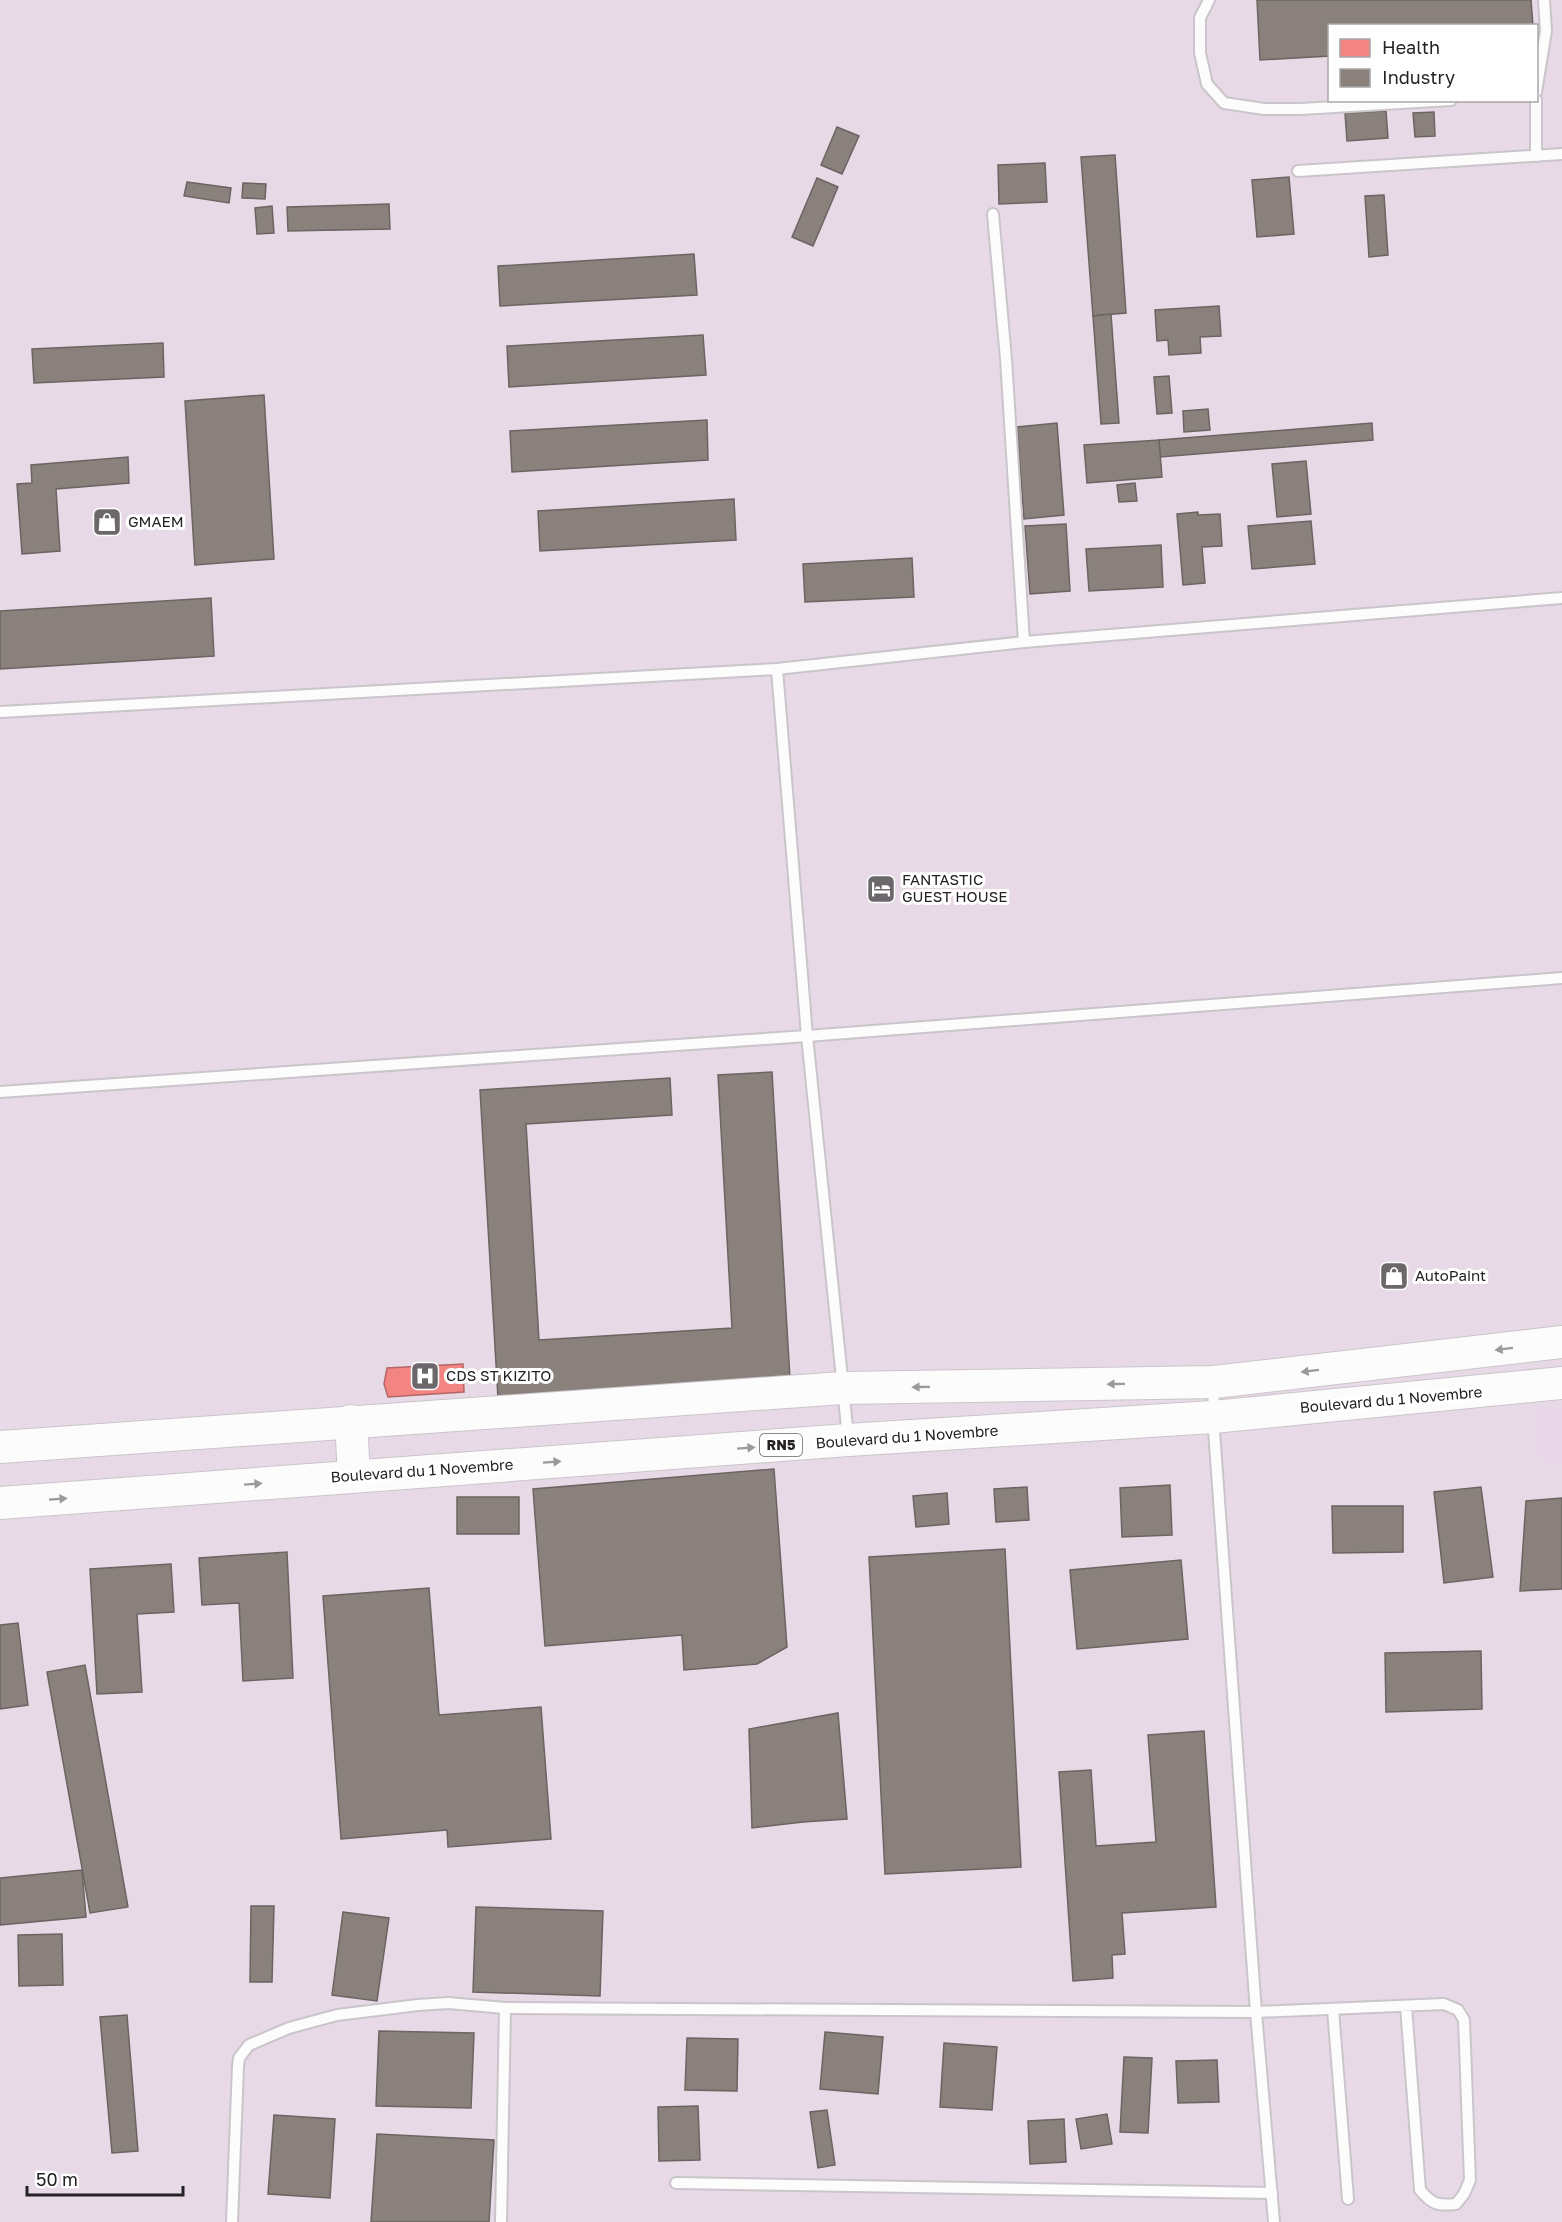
<svg xmlns="http://www.w3.org/2000/svg" width="1562" height="2222" viewBox="0 0 1562 2222" font-family="'Golos Text',sans-serif">
<rect width="100%" height="100%" fill="#eee8ee"/>
<path fill="#e7dae6" fill-rule="evenodd" d="M0 0H1562V2222H0ZM1330 26H1536V100H1330Z"/>
<polygon fill="#ead6e9" points="1562,1408 1562,1461 1549,1462 1539,1455 1533,1411"/>
<polygon fill="#f28482" stroke="#b46666" stroke-width="1.5" points="463,1364 464,1392 388,1397 384,1384 387,1368"/>
<g fill="#8a817c" stroke="#6c6462" stroke-width="1.5">
<polygon points="1257,0 1531,0 1533,26 1330,26 1330,56 1260,60"/>
<polygon points="1386,111 1388,138 1347,141 1345,113"/>
<polygon points="1434,112 1435,136 1415,137 1413,113"/>
<polygon points="837,127 859,136 842,174 821,165"/>
<polygon points="1115,155 1126,313 1093,316 1081,157"/>
<polygon points="1045,163 1047,202 999,204 998,165"/>
<polygon points="1289,177 1294,234 1257,237 1252,180"/>
<polygon points="817,178 838,187 813,246 792,237"/>
<polygon points="187,182 231,188 229,203 184,196"/>
<polygon points="243,183 266,184 265,199 242,198"/>
<polygon points="1384,195 1388,255 1369,257 1365,196"/>
<polygon points="389,204 390,229 288,231 287,207"/>
<polygon points="272,206 274,233 257,234 255,208"/>
<polygon points="694,254 697,295 500,306 498,266"/>
<polygon points="1219,306 1221,336 1200,337 1201,353 1169,355 1168,340 1157,341 1155,310"/>
<polygon points="1111,314 1119,423 1101,424 1093,316"/>
<polygon points="703,335 706,375 509,387 507,346"/>
<polygon points="163,343 164,377 34,383 32,349"/>
<polygon points="1169,376 1172,413 1157,414 1154,377"/>
<polygon points="264,395 274,559 195,565 185,401"/>
<polygon points="1208,409 1210,430 1184,432 1183,411"/>
<polygon points="707,420 708,460 512,472 510,431"/>
<polygon points="1057,423 1064,515 1024,519 1017,427"/>
<polygon points="1372,423 1373,440 1160,457 1159,440"/>
<polygon points="1159,440 1162,477 1087,483 1084,445"/>
<polygon points="128,457 129,483 56,489 60,551 22,554 17,484 32,483 31,465"/>
<polygon points="1306,461 1311,514 1277,517 1272,464"/>
<polygon points="1135,483 1137,501 1119,502 1117,485"/>
<polygon points="734,499 736,540 540,551 538,511"/>
<polygon points="1198,512 1198,515 1220,514 1222,546 1202,547 1205,583 1183,585 1177,514"/>
<polygon points="1311,521 1315,564 1252,569 1248,526"/>
<polygon points="1066,524 1070,591 1030,594 1025,526"/>
<polygon points="1161,545 1163,587 1089,591 1086,549"/>
<polygon points="912,558 914,597 805,602 803,564"/>
<polygon points="211,598 214,656 0,669 0,611"/>
<polygon points="772,1072 790,1379 498,1398 480,1090 670,1078 672,1115 526,1124 539,1340 732,1328 718,1075"/>
<polygon points="774,1469 787,1647 757,1664 684,1670 682,1635 545,1646 533,1489"/>
<polygon points="1170,1485 1172,1535 1122,1537 1120,1488"/>
<polygon points="1027,1487 1029,1520 996,1522 994,1489"/>
<polygon points="1481,1487 1493,1577 1444,1583 1434,1492"/>
<polygon points="947,1493 949,1524 916,1527 913,1496"/>
<rect x="457" y="1497" width="62" height="37"/>
<polygon points="1562,1498 1562,1589 1520,1591 1526,1501"/>
<polygon points="1332,1506 1403,1506 1403,1552 1333,1553"/>
<polygon points="1005,1549 1021,1867 885,1874 869,1557"/>
<polygon points="287,1552 293,1678 243,1681 239,1603 202,1605 199,1558"/>
<polygon points="1181,1560 1188,1639 1077,1649 1070,1570"/>
<polygon points="171,1564 174,1612 137,1614 142,1692 97,1694 90,1569"/>
<polygon points="429,1588 439,1715 541,1707 551,1839 448,1847 447,1830 341,1839 323,1596"/>
<polygon points="18,1623 28,1705 0,1709 0,1625"/>
<polygon points="1481,1651 1482,1709 1386,1712 1385,1653"/>
<polygon points="85,1665 128,1907 90,1913 47,1672"/>
<polygon points="838,1713 847,1819 803,1822 752,1828 749,1729"/>
<polygon points="1204,1731 1216,1907 1122,1913 1125,1954 1112,1955 1113,1978 1073,1981 1059,1772 1091,1770 1096,1846 1156,1842 1148,1735"/>
<polygon points="82,1870 86,1917 0,1925 0,1878"/>
<polygon points="251,1906 274,1906 272,1982 250,1982"/>
<polygon points="476,1907 603,1911 600,1996 473,1992"/>
<polygon points="343,1912 389,1918 377,2001 332,1995"/>
<polygon points="62,1934 63,1985 19,1986 18,1935"/>
<polygon points="127,2015 138,2151 112,2153 100,2017"/>
<polygon points="379,2031 474,2033 471,2108 376,2106"/>
<polygon points="825,2032 883,2037 878,2094 820,2089"/>
<polygon points="687,2038 738,2039 737,2091 685,2090"/>
<polygon points="944,2043 997,2047 992,2110 940,2107"/>
<polygon points="1124,2057 1152,2058 1148,2133 1120,2132"/>
<polygon points="1217,2060 1219,2102 1178,2103 1176,2061"/>
<polygon points="698,2106 700,2160 659,2161 658,2107"/>
<polygon points="827,2110 835,2165 818,2168 810,2112"/>
<polygon points="1107,2114 1112,2144 1081,2149 1076,2119"/>
<polygon points="274,2115 335,2119 330,2198 268,2194"/>
<polygon points="1064,2119 1066,2162 1030,2164 1028,2121"/>
<polygon points="377,2134 494,2140 489,2222 371,2222"/>
</g>
<g fill="none" stroke-linecap="round" stroke-linejoin="round">
<g stroke="#cac5ca" stroke-width="14">
<g id="lane">
<polyline points="1209,0 1200,18 1200,53 1207,84 1224,103 1264,109 1301,109 1451,100"/>
<polyline points="1536,92 1546,31 1544,0"/>
<polyline points="1536,100 1536,156"/>
<polyline points="1298,171 1562,154"/>
<polyline points="993,214 1006,359 1024,642"/>
<polyline points="777,669 807,1036 848,1437"/>
<polyline points="0,712 777,669 1024,642 1562,598"/>
<polyline points="0,1092 807,1036 1562,978"/>
<polyline points="1214,1385 1213,1417 1256,2012 1274,2222"/>
<polyline points="1333,2009 1348,2199"/>
<polyline points="676,2183 1272,2193"/>
<path d="M232 2222 238 2066 239 2058 249 2045 289 2028 337 2015 418 2005 448 2003 505 2008 1256 2012 1444 2004 1458 2010 1464 2020 1470 2180 1464 2194 1456 2204C1437 2206 1432 2204 1420 2190L1406 2006"/>
<polyline points="501,2222 505,2008"/>
</g>
</g>
<g stroke="#cac5ca" stroke-width="34">
<g id="primary">
<polyline points="351,1421 354,1476"/>
<polyline points="0,1447 843,1388 1214,1382 1562,1342"/>
<polyline points="0,1503 848,1440 1213,1417 1562,1383"/>
</g>
</g>
<use href="#lane" stroke="#fcfcfc" stroke-width="10"/>
<use href="#primary" stroke="#fcfcfc" stroke-width="32"/>
</g>
<defs><path id="oneway-solid" d="M-6-.8H1V-3.2L6.5 0L1 3.2V.8H-6Z" transform="scale(1.5)"/></defs>
<g fill="#9b999b">
<use href="#oneway-solid" transform="translate(1504 1349) rotate(173)"/>
<use href="#oneway-solid" transform="translate(1310 1371) rotate(173)"/>
<use href="#oneway-solid" transform="translate(1116 1384) rotate(179)"/>
<use href="#oneway-solid" transform="translate(921 1387) rotate(179)"/>
<use href="#oneway-solid" transform="translate(746 1448) rotate(-4)"/>
<use href="#oneway-solid" transform="translate(552 1462) rotate(-4)"/>
<use href="#oneway-solid" transform="translate(253 1484) rotate(-4)"/>
<use href="#oneway-solid" transform="translate(58 1499) rotate(-4)"/>
</g>
<defs>
<g id="shop-square" transform="scale(1.5)"><rect x="-9" y="-9" width="18" height="18" rx="4" fill="#6b676b" stroke="#fff"/><path d="M-5-2.5h2.3a2.7 3.5 0 0 1 5.4 0H5L5.5 6h-11ZM-1.5-2.5h3a1.5 2.3 0 0 0-3 0Z" fill="#fff"/></g>
<g id="hotel-square" transform="scale(1.5)"><rect x="-9" y="-9" width="18" height="18" rx="4" fill="#6b676b" stroke="#fff"/><path d="M-6-4.5h1.5V1H6V5H4.5V3h-9V5H-6ZM-4 0a1.8 1.8 0 1 1 3.6 0ZM.5 0V-2.5h3Q6-2.5 6 0Z" fill="#fff"/></g>
<g id="hospital-square" transform="scale(1.5)"><rect x="-9" y="-9" width="18" height="18" rx="4" fill="#6b676b" stroke="#fff"/><path d="M-5-5h3v3.5h4V-5h3V5h-3V1.5h-4V5h-3Z" fill="#fff"/></g>
</defs>
<g fill-rule="evenodd">
<use href="#shop-square" x="107" y="522"/>
<use href="#hotel-square" x="881" y="889"/>
<use href="#shop-square" x="1394" y="1276"/>
<use href="#hospital-square" x="425" y="1376"/>
</g>
<g text-anchor="middle" stroke-width="6" stroke-linejoin="round" paint-order="stroke">
<rect fill="#fff" stroke="#666466" stroke-width="1.5" x="760" y="1434" width="42" height="22" rx="4.5"/>
<g font-size="14" font-weight="bold" fill="#252125">
<text x="781" y="1450">RN5</text>
</g>
<g font-size="15" fill="#252125" stroke="#fff" text-anchor="start">
<text x="128" y="527">GMAEM</text>
<text x="902" y="885">FANTASTIC<tspan x="902" dy="17">GUEST HOUSE</tspan></text>
<text x="1415" y="1281">AutoPaint</text>
<text x="446" y="1381">CDS ST KIZITO</text>
</g>
<g font-size="15" fill="#252125" stroke="#fff">
<text transform="translate(1391 1400) rotate(-5)" y="5">Boulevard du 1 Novembre</text>
<text transform="translate(907 1437) rotate(-4)" y="5">Boulevard du 1 Novembre</text>
<text transform="translate(422 1471) rotate(-4)" y="5">Boulevard du 1 Novembre</text>
</g>
</g>
<rect x="1328" y="24" width="210" height="78" fill="#ffffff" stroke="#a8a6a8" stroke-width="1.5"/>
<rect x="1340" y="39" width="30" height="18" fill="#f28482" stroke="#a8a6a8" stroke-width="1.5"/>
<text x="1382" y="54" font-size="18" fill="#252125">Health</text>
<rect x="1340" y="69" width="30" height="18" fill="#8a817c" stroke="#a8a6a8" stroke-width="1.5"/>
<text x="1382" y="84" font-size="18" fill="#252125">Industry</text>
<path d="M27 2186v9h156v-9" fill="none" stroke="#252125" stroke-width="3"/>
<text x="36" y="2186" font-size="18" fill="#252125" stroke="#ffffff" stroke-width="4.5" paint-order="stroke">50 m</text>
</svg>
